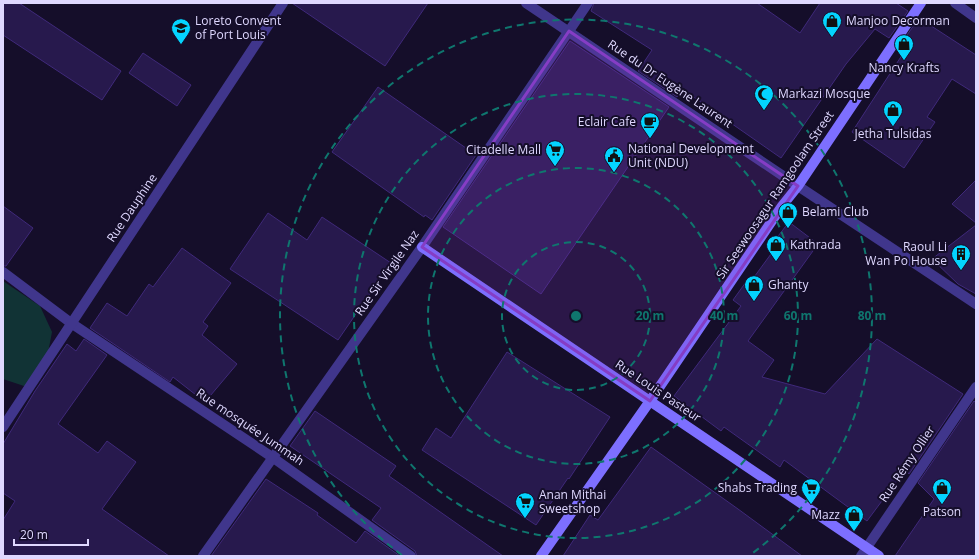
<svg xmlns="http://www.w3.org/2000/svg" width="979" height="559" viewBox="0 0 979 559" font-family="'Open Sans',sans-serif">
<rect width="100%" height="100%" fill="#150e2a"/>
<polygon fill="#113335" points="3,281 40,306 52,332 48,353 30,388 3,379"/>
<g fill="#27194d" stroke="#3f297a">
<polygon points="3,3 19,3 121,71 102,100 3,35"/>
<polygon points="292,3 428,3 385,66"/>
<polygon points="594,3 757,3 800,33 820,3 896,3 908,11 889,38 875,29 846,64 781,158 682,89 677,97 638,71 652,50 591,11"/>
<polygon points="919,18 976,55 976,94 952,79 927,117 935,122 904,168 852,132 906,49 900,45"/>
<polygon points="570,41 669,107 541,294 443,227"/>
<polygon points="143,53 191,85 177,106 129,73"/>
<polygon points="378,87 476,155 432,220 425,215 424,217 332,152"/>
<polygon points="976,180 976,223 952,204"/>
<polygon points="3,206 33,228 6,266 3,266"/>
<polygon points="268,213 307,240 322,217 391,263 338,340 230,269"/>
<polygon points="789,222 818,244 748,341 774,360 762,377 825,394 877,339 963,394 909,474 905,470 867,521 784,460 780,467 724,427 721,431 674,396 741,306 733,300 746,282 749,284 779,243 775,240"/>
<polygon points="976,225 976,294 958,284 932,259"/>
<polygon points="182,248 231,283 203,322 208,326 202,335 237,364 205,402 173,377 170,382 90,328 107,303 127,316 149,284 153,287"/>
<polygon points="84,339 107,355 58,424 98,453 107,441 136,462 102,509 169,556 3,556 3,520 15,501 3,493 3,444 35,391 67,344 76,351"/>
<polygon points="507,352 610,417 569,479 568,478 536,525 422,450 436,428 451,438"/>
<polygon points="974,401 976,403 976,556 895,556 934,499 918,483"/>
<polygon points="315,411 396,466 389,476 503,556 417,556 415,551 372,520 381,508 290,446"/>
<polygon points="651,447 738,509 802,556 563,556 590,515 598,520"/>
<polygon points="266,479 318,513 317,515 356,543 365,531 400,556 211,556"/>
</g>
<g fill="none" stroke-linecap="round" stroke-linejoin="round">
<g stroke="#40368c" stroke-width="10">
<polyline points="955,3 976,18"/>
<polyline points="798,186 976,304"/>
<polyline points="3,272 71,323 272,457 411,556"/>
<polyline points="3,427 283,3"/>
<polyline points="203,556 422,247 588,3"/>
<polyline points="861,556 976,387"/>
</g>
<polyline stroke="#40368c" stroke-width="10" points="526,3 798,186"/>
<g stroke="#7d6fff" stroke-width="10">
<polyline points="422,247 879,556"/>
<polyline points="541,556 650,401 782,206 798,186 921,3"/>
</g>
</g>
<path fill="#853dc5" fill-opacity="0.2" stroke="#853dc5" stroke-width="3" stroke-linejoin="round" d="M569 31 798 186 650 401 422 247Z"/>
<g fill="none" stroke="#0f766e" stroke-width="2" stroke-dasharray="7 5">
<circle cx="576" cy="316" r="74"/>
<circle cx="576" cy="316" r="148"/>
<circle cx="576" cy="316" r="222"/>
<path d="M402 555A296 296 0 1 1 750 555"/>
</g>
<defs>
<g id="shop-pin" transform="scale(1)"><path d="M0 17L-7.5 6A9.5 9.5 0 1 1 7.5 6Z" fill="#04d4ff" stroke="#150e2a"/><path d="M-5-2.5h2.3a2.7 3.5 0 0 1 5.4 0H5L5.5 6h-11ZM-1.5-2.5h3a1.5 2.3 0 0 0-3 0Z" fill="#111"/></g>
<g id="school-pin" transform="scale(1)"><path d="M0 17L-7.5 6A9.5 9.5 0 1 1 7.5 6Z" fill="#04d4ff" stroke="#150e2a"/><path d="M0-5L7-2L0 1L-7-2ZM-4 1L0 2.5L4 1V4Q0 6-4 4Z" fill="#111"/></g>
<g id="mosque-pin" transform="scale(1)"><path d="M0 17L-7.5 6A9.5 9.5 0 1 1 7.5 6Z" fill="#04d4ff" stroke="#150e2a"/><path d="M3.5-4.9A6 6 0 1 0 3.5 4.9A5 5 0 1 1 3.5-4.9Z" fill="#111"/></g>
<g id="cafe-pin" transform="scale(1)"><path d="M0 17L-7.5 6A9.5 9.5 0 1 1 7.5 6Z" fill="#04d4ff" stroke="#150e2a"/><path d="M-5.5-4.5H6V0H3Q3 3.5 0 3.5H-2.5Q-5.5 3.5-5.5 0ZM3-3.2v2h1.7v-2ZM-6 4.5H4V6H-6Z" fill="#111"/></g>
<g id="supermarket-pin" transform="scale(1)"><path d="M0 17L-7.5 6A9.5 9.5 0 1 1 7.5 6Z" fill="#04d4ff" stroke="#150e2a"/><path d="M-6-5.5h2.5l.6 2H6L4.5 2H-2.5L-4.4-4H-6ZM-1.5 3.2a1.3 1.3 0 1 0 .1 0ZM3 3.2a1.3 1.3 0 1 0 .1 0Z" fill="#111"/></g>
<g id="civic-pin" transform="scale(1)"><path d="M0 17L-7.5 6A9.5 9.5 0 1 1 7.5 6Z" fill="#04d4ff" stroke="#150e2a"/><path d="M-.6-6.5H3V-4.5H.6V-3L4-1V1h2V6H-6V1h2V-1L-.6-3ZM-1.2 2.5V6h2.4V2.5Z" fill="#111"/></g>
<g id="building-pin" transform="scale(1)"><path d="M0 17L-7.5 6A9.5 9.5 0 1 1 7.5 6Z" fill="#04d4ff" stroke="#150e2a"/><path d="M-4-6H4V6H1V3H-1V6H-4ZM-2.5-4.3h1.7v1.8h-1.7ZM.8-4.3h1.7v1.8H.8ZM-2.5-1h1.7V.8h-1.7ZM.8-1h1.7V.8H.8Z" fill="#111"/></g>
</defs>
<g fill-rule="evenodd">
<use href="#shop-pin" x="832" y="21"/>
<use href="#school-pin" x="181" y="28"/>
<use href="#shop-pin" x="904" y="44"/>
<use href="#mosque-pin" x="764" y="94"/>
<use href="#shop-pin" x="893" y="110"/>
<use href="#cafe-pin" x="650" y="122"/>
<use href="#supermarket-pin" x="555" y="150"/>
<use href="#civic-pin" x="614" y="156"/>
<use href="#shop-pin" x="788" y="212"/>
<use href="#shop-pin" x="776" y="245"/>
<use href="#building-pin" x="961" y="254"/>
<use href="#shop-pin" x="754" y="285"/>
<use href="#supermarket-pin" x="811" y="488"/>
<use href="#shop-pin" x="942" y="488"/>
<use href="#supermarket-pin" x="525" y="502"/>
<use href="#shop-pin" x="854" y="515"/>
</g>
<g text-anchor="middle" stroke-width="4" stroke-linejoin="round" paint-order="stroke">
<g font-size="12" fill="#dfd8ff" stroke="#150e2a" text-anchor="start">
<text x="195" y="25">Loreto Convent<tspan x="195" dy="14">of Port Louis</tspan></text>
<text x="846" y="25">Manjoo Decorman</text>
<text x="904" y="72" text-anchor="middle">Nancy Krafts</text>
<text x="778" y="98">Markazi Mosque</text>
<text x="636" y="126" text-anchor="end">Eclair Cafe</text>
<text x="893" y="138" text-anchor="middle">Jetha Tulsidas</text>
<text x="628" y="153">National Development<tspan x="628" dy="14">Unit (NDU)</tspan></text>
<text x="541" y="154" text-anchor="end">Citadelle Mall</text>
<text x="802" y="216">Belami Club</text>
<text x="790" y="249">Kathrada</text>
<text x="947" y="251" text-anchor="end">Raoul Li<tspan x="947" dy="14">Wan Po House</tspan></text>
<text x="768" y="289">Ghanty</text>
<text x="797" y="492" text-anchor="end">Shabs Trading</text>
<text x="539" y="499">Anan Mithai<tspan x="539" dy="14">Sweetshop</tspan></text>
<text x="942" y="516" text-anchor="middle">Patson</text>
<text x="840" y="519" text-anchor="end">Mazz</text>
</g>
<g font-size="12" fill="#dfd8ff" stroke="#150e2a">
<text transform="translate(670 84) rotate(34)" y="4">Rue du Dr Eugène Laurent</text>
<text transform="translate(775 195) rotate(-56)" y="4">Sir Seewoosagur Ramgoolam Street</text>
<text transform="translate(132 208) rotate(-56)" y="4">Rue Dauphine</text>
<text transform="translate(387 273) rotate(-55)" y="4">Rue Sir Virgile Naz</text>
<text transform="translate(658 391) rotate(34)" y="4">Rue Louis Pasteur</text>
<text transform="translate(250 427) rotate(34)" y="4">Rue mosquée Jummah</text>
<text transform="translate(907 464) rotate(-56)" y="4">Rue Rémy Ollier</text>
</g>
</g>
<circle cx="576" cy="316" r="6" fill="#0f766e" stroke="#150e2a" stroke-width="2"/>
<g font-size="12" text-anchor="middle" font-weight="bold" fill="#0f766e" stroke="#150e2a" stroke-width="4" stroke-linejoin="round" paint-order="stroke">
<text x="650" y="320">20 m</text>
<text x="724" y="320">40 m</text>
<text x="798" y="320">60 m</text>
<text x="872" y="320">80 m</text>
</g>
<rect width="979" height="559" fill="none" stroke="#dfd8ff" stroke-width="8"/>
<path d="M14 539v6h74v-6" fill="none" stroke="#dfd8ff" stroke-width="2"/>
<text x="20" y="539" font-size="12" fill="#dfd8ff" stroke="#150e2a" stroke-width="3" paint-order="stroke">20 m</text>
</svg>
